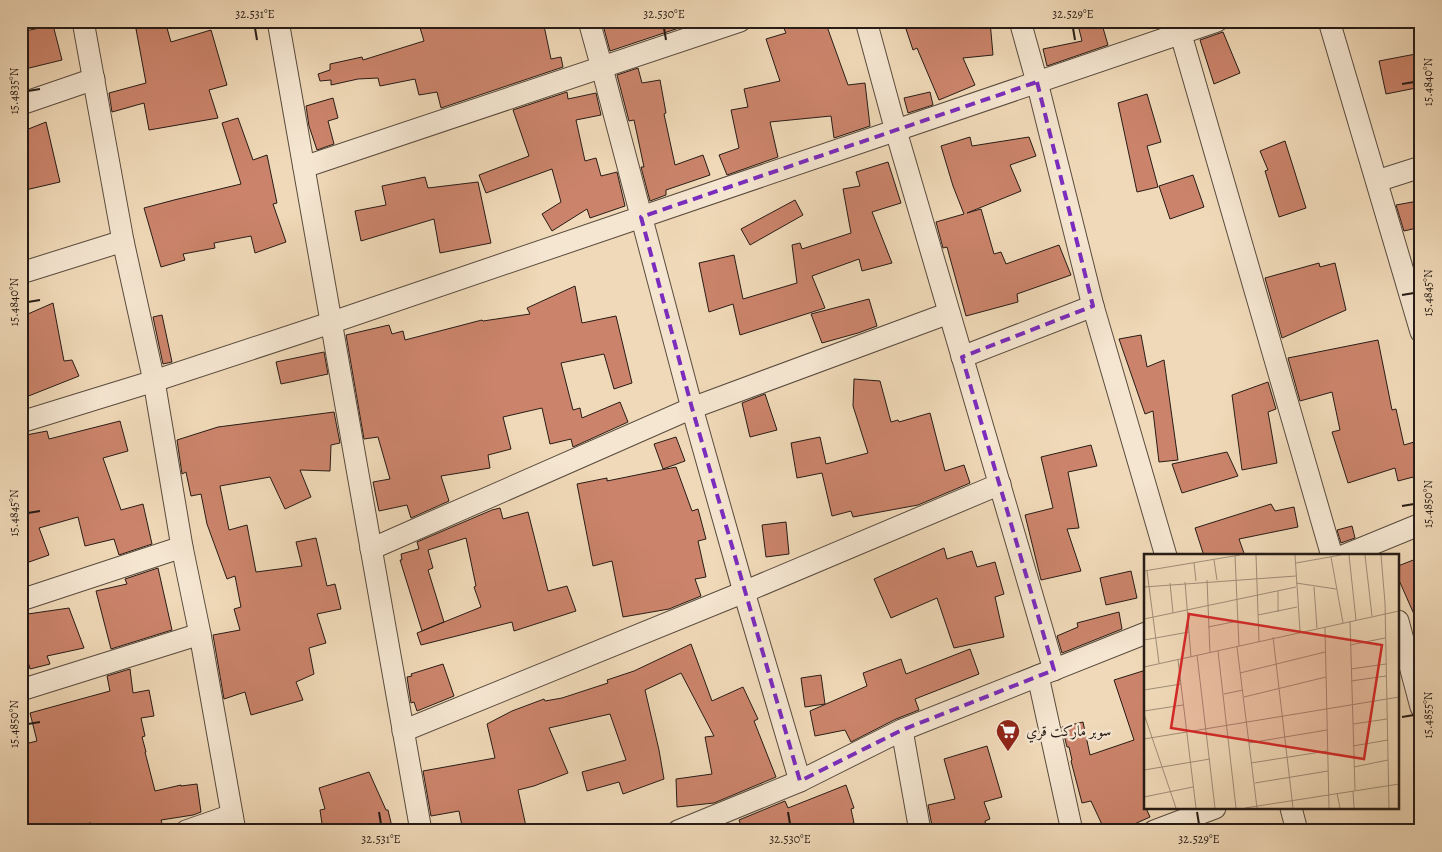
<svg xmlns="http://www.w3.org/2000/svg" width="1442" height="852" viewBox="0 0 1442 852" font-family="Alegreya,Amiri,serif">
<rect width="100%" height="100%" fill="#f0d9b8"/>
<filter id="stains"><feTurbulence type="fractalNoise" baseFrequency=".004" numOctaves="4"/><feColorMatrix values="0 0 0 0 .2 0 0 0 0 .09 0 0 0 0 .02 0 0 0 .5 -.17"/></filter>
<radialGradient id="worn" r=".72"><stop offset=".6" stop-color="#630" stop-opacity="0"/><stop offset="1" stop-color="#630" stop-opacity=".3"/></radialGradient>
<g fill="#cb846b" stroke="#271c16">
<polygon points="165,21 171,42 211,30 227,85 209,90 218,118 149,130 144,103 112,112 109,93 146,83 136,29"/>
<polygon points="418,21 517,21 518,25 536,21 543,21 551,59 561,57 563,67 441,108 437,92 419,95 415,79 380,86 378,78 358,79 331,85 331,80 320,81 318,74 330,70 330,64 362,57 363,60 424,41"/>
<polygon points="615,21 700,21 610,51 603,25"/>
<polygon points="797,21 825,21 848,85 865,83 870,126 834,138 831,116 770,122 778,157 727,175 719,155 739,148 731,110 748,107 744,89 780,81 766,39 786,33 783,26"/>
<polygon points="930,21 990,21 993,55 963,58 975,85 939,100 917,48 913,50 906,29"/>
<polygon points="1077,21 1101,21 1108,45 1047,66 1043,49 1082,41"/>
<polygon points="53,25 62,60 21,70 21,32"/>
<polygon points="1223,32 1240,73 1214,84 1200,40"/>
<polygon points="1421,53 1421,87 1386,94 1379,61"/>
<polygon points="638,68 642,83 660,80 666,113 664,114 675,165 703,155 710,175 666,190 666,195 650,201 641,167 644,167 634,120 629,121 617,75"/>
<polygon points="567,92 568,99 596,93 601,115 576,120 585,161 596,158 601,176 617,172 625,206 590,218 587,209 552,231 542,214 561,202 552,169 486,193 479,175 529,156 513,110"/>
<polygon points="930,92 933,105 908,113 904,98"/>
<polygon points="1147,94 1161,142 1147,146 1158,187 1137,192 1118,103"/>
<polygon points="333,98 338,118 328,121 334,144 317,150 309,126 306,106"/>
<polygon points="238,118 253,160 267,155 277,203 273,204 286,242 255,253 251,236 214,243 215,248 183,254 185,260 161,267 144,208 174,200 241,184 222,123"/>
<polygon points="46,122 60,182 21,191 21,132"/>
<polygon points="970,137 972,146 1029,137 1036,156 1010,165 1021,191 967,213 981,209 994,254 1001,252 1006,264 1059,245 1071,275 1017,294 1018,302 966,316 947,247 943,248 936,222 964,214 953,186 941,146"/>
<polygon points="1285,141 1306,208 1279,217 1265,171 1268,170 1260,151"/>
<polygon points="888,162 901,203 872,212 892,263 862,271 859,259 812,276 825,308 740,335 733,304 709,312 699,263 734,255 743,299 797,283 792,245 800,243 802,249 851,233 843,189 860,186 856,172"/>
<polygon points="1193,175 1204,207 1170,219 1159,186"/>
<polygon points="425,177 428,188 478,182 491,243 440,253 434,219 361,241 355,211 386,205 382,186"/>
<polygon points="795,200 803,215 750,245 741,229"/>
<polygon points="1418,201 1421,213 1421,227 1404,231 1396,205"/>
<polygon points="1319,263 1320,267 1335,263 1346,310 1282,338 1265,278"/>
<polygon points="575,286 582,323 616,316 632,383 614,389 604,354 561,363 573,410 580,408 582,418 620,402 628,422 573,447 571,439 550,444 542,408 503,417 511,449 488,455 490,468 441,476 449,501 411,518 407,505 379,511 373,482 390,479 378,437 364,439 346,335 389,325 392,334 403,331 405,340 482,320 483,321 530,314 527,308"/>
<polygon points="869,299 877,326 858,333 822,343 811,314"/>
<polygon points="53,303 64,361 72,360 79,376 21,399 21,317"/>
<polygon points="162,315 172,362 163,364 153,317"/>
<polygon points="1141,335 1147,367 1164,360 1178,460 1159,462 1153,411 1145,414 1119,339"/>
<polygon points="1378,340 1392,410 1396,409 1404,445 1421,440 1421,475 1398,481 1395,468 1348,483 1332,432 1340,430 1332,392 1300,401 1288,358"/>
<polygon points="324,352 328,374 281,384 276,362"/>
<polygon points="854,379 880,381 891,422 898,420 899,422 930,413 945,471 964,465 970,483 918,505 853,517 851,511 832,516 822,473 797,478 791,443 820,437 826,464 868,453 853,406"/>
<polygon points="1268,382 1276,409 1268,412 1277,463 1242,470 1232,395"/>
<polygon points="765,394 777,430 750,437 742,403"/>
<polygon points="334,412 340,443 331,445 330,471 300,470 311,497 285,509 270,477 220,486 229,530 247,525 256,572 302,566 296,542 316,538 327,586 335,584 341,609 317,614 326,643 309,648 314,674 296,682 303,700 251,715 245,692 224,699 213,635 240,630 234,609 241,607 235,576 227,579 207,524 201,494 191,496 186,472 182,474 177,440 218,427"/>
<polygon points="120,421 128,451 103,458 121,510 143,504 152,544 119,555 114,539 85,546 78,517 39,528 49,555 29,562 21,542 21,436 47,431 49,439"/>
<polygon points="676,437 685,461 663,469 654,444"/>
<polygon points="1091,445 1097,466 1068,472 1079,528 1067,529 1081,571 1041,580 1025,515 1053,508 1041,457"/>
<polygon points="1227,452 1238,476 1182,493 1172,464"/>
<polygon points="676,467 692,511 698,509 706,539 698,541 706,577 695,579 701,596 669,609 623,617 612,561 593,566 577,484 607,478 607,481"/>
<polygon points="1271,504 1275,511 1294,507 1298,527 1239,539 1245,556 1204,556 1195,528"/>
<polygon points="500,508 503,519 528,512 548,591 567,586 576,611 514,631 512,622 421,645 417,633 481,607 474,587 476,586 466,538 428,550 433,568 428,570 444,622 422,631 400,560 402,560 401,554 419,549 417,542 492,510"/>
<polygon points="786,522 789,554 766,557 762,525"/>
<polygon points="1352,526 1355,538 1341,543 1337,530"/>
<polygon points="944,548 947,559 972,551 977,567 995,562 1004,594 995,597 1004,637 954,648 937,598 891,618 874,579"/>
<polygon points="1421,557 1421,630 1398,578 1398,566"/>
<polygon points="158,568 172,630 111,649 96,591 127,584 125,579"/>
<polygon points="1131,571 1137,598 1106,605 1100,578"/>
<polygon points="69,608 84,648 47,656 50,664 30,669 26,654 21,624 21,615"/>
<polygon points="1119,612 1122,629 1062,653 1057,636 1078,627 1077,623"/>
<polygon points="691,644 712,701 743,687 758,719 754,721 776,777 714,803 677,807 676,779 712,774 705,737 714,736 681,673 645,690 659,750 664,779 623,794 619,782 587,791 582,772 626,760 610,714 549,728 568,773 534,786 518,790 527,831 463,831 459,811 431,816 423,771 495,758 487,724 512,711 544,699 545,701 562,698 608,683 607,680 634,671"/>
<polygon points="970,649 979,674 915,699 919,710 896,719 851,742 845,730 815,736 810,711 867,686 863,673 901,659 906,674"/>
<polygon points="443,664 454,696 417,711 414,702 411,703 407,677 412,676 411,674"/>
<polygon points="130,669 133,693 149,690 154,716 141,718 145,736 142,737 146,752 145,752 155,791 181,785 181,786 197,784 201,812 193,815 161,820 163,827 145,831 93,831 91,823 37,831 21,831 21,745 37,741 30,713 110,691 107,676"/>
<polygon points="1146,670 1146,808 1150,817 1119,831 1105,831 1091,801 1082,803 1071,761 1072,760 1069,747 1067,747 1062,727 1083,722 1090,755 1134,740 1114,680"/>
<polygon points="821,675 825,704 805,707 801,678"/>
<polygon points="987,746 1002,797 984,802 990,819 985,821 987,831 933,831 928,805 955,799 944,759"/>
<polygon points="369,772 386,810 388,810 393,831 323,831 320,810 325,809 319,788"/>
<polygon points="846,785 854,808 851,809 854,823 844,825 846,831 743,831 739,820 785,801 788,808"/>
</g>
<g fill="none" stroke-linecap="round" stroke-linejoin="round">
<g stroke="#594b3e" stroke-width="23">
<g id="minor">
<polyline points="83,21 123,241 154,381 182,547 200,634 235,831"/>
<polyline points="278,21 421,831"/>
<polyline points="589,21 602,68 692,408 744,592 800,781"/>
<polyline points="866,21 896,131 1054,670"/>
<polyline points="1020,21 1037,82 1093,306 1166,556"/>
<polyline points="1177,21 1332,556"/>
<polyline points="1329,21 1421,332"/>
<polyline points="21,104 94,79"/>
<polyline points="304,167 740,21"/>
<polyline points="1377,181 1421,167"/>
<polyline points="21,273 123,241"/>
<polyline points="962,357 1093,306"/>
<polyline points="21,422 154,381 330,323 1217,21"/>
<polyline points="371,549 692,408 949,313"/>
<polyline points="1343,556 1421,524"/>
<polyline points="21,600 182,547"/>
<polyline points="1398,621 1421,707"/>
<polyline points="1038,676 1072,831"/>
<polyline points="21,690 200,634"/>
<polyline points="902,730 920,831"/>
<polyline points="403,731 744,592 1000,484"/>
<polyline points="1291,808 1297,831"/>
<polyline points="186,831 232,815"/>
<polyline points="678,831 800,781 902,730 1146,633"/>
<polyline points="1154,831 1215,808"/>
</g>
</g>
<use href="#minor" stroke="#f5e6d1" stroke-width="21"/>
</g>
<path fill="none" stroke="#7b2cbf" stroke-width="4" stroke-dasharray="10 6" stroke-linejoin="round" d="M1037 82 1093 306 962 357 1054 670 902 730 800 781 692 408 641 217Z"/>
<path fill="none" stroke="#271c16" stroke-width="2" d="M255 28 257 40M664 28 666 40M1073 28 1075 40M1402 84 1414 82M28 91 40 89M1402 295 1414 293M28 302 40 300M1402 506 1414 504M28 513 40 511M1402 717 1414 715M28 724 40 722M379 812 381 824M788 812 790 824M1197 812 1199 824"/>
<defs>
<g id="supermarket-pin" transform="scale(1.25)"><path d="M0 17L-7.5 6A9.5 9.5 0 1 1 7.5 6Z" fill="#8f2418" stroke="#f5e6d1"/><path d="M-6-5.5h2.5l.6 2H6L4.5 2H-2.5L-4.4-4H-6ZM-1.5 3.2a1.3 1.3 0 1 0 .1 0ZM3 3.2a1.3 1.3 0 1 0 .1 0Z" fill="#fff"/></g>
</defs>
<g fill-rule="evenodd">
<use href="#supermarket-pin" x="1008" y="731"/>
</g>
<g text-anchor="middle" stroke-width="4.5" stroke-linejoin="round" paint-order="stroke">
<g font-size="15" fill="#271c16" stroke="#f5e6d1" text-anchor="start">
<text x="1026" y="736">سوبر ماركت قري</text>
</g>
</g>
<g transform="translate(1144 554)">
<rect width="255" height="255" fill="#f0d9b8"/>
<path fill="none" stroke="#a08d77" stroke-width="1" d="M112 1 115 88M151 1 156 77M205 1 212 66M221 1 228 62M237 1 241 49 245 254M91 2 95 92M187 3 199 69M70 6 73 26M50 9 52 27M152 9 197 1M0 17 96 1M3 17 15 109M63 26 66 99M41 28 47 103M26 29 29 59M152 29 192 35M0 33 152 22M170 33 173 74M134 37V58M114 61 153 53M0 65 152 33M206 67 211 236M64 73 94 67M181 73 185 254M129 83 149 254M0 86 45 78M206 91 241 84M93 93 113 254M74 97 92 254M53 101 71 254M34 106 52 254M0 113 255 57M207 115 242 110M96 119 181 98M207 127 242 122M0 136 37 130M80 140 99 136M100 143 182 123M0 157 39 151M0 160 32 254M209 170 243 165M0 185 255 143M105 189 183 176M209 192 244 186M107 209 183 197M210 213 244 206M0 216 66 205M111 229 184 217M209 237 210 254M193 239 196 254M0 243 49 233M101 254 255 230"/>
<path fill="#d62828" fill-opacity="0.15" stroke="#d62828" stroke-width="2.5" d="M45 60 238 91 220 205 27 174Z"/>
<rect width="255" height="255" fill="none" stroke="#271c16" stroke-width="2.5"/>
</g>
<rect width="1442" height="852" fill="none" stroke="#f0d9b8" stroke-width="55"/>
<rect x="28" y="28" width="1386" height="796" fill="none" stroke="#271c16" stroke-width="2"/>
<g font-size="12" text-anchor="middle" fill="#271c16">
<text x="255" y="18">32.531°E</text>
<text x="664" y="18">32.530°E</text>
<text x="1073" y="18">32.529°E</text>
<text transform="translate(1428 82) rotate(-90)" y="4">15.4840°N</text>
<text transform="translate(14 91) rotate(-90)" y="4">15.4835°N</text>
<text transform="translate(1428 293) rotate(-90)" y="4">15.4845°N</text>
<text transform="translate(14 302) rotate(-90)" y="4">15.4840°N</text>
<text transform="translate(1428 504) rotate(-90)" y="4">15.4850°N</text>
<text transform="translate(14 513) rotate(-90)" y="4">15.4845°N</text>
<text transform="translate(1428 715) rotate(-90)" y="4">15.4855°N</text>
<text transform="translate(14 724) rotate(-90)" y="4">15.4850°N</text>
<text x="381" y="843">32.531°E</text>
<text x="790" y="843">32.530°E</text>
<text x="1199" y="843">32.529°E</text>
</g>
<rect width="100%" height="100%" filter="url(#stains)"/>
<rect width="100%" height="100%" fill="url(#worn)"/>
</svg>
